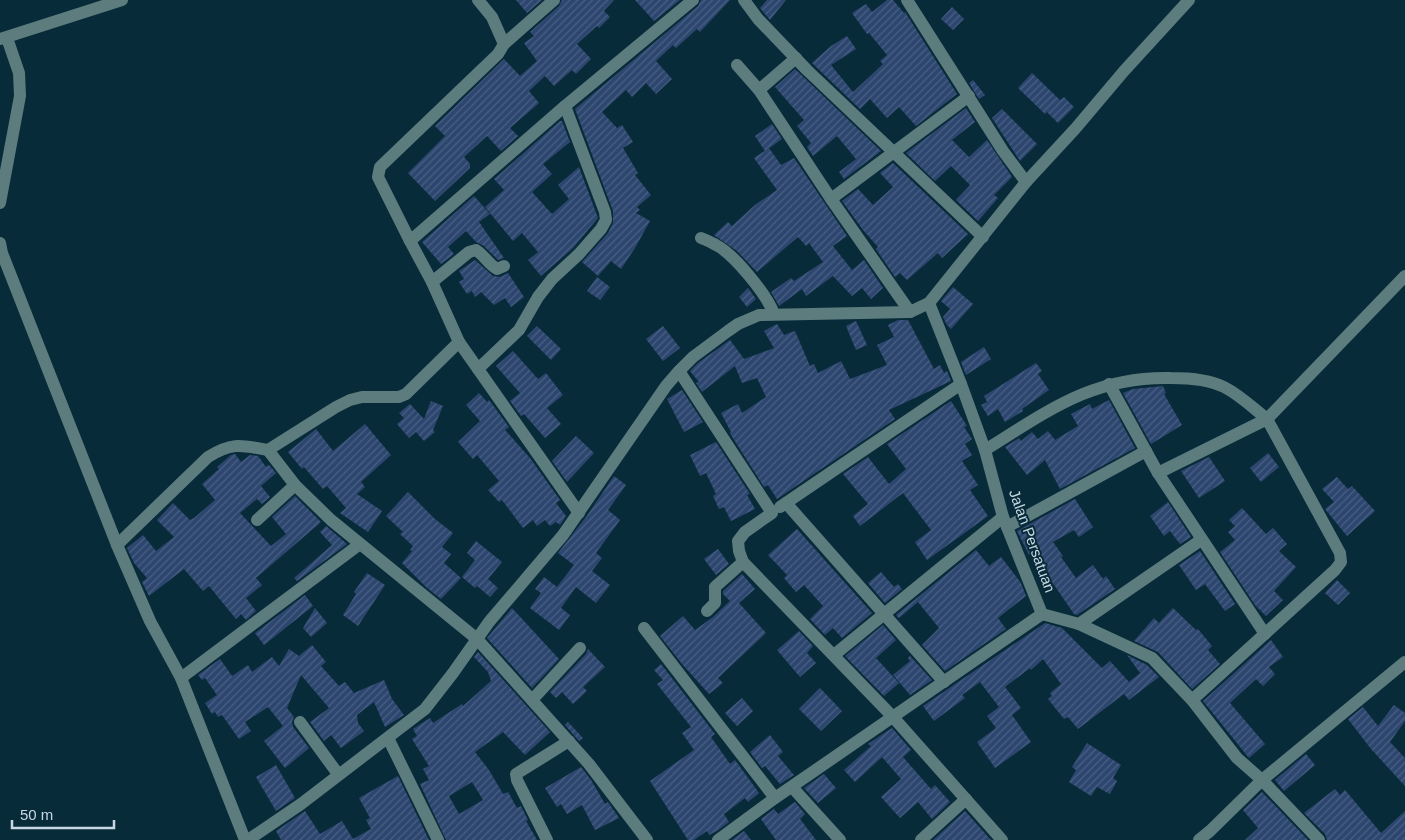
<svg xmlns="http://www.w3.org/2000/svg" width="1405" height="840" viewBox="0 0 1405 840" font-family="Helvetica,sans-serif">
<defs>
<pattern id="building-hatch" width="6" height="6" patternUnits="userSpaceOnUse" patternTransform="scale(1.25)"><rect width="6" height="6" fill="#2d466f"/><path d="M-1 1l2-2M0 6l6-6M5 7l2-2" fill="none" stroke="#4a6083"/></pattern>
</defs>
<rect width="100%" height="100%" fill="#082b3a"/>
<g fill="url(#building-hatch)" fill-rule="evenodd">
<polygon points="516,0 542,0 527,13"/>
<polygon points="562,0 614,0 604,11 610,17 599,28 597,26 577,44 591,59 576,74 572,70 554,86 545,76 529,91 539,103 510,128 518,136 501,151 487,136 464,157 470,164 470,168 435,201 408,173 445,136 435,126 504,59 520,76 537,61 524,43 534,36 530,32 559,6"/>
<polygon points="635,0 680,0 654,21"/>
<polygon points="701,0 730,0 700,32 697,29 676,48 673,45 656,61 672,79 656,94 646,83 632,97 626,90 602,112 617,128 622,125 633,142 623,148 638,173 635,175 651,195 637,207 640,210 636,213 650,221 635,248 621,269 611,261 598,276 582,262 608,233 613,223 613,211 575,109 698,6"/>
<polygon points="767,0 786,0 770,20 760,8"/>
<polygon points="887,0 893,0 904,13 905,12 957,94 916,126 899,107 887,118 870,99 860,109 812,63 831,46 847,36 856,49 831,65 853,92 883,64 880,61 887,55 869,33 867,34 852,13 866,4 872,12"/>
<polygon points="952,7 964,19 953,30 941,19"/>
<polygon points="795,69 881,151 844,179 839,172 856,159 837,136 813,156 807,147 811,143 797,126 804,120 775,87"/>
<polygon points="1032,73 1060,100 1064,97 1074,107 1058,123 1047,112 1045,114 1018,88"/>
<polygon points="973,80 985,95 979,99 969,83"/>
<polygon points="966,108 975,122 952,140 969,157 987,140 1012,177 994,195 998,198 978,221 956,200 970,185 951,166 935,181 906,153"/>
<polygon points="1002,109 1037,144 1020,161 992,118"/>
<polygon points="560,121 562,121 570,142 543,164 552,174 532,192 552,214 569,199 558,185 579,167 598,218 573,248 541,276 528,260 538,252 522,233 513,241 485,207 504,190 494,179"/>
<polygon points="772,124 782,139 765,151 755,136"/>
<polygon points="769,148 781,165 794,158 847,236 833,246 852,270 864,260 883,288 871,299 862,288 852,296 833,276 806,296 802,289 779,306 771,292 791,278 794,281 823,262 809,243 806,246 798,237 757,272 737,251 714,235 728,222 732,226 755,205 777,190 754,158"/>
<polygon points="893,163 968,234 942,258 938,253 907,280 900,273 895,277 876,249 878,247 863,230 842,201 858,189 873,205 893,187 880,173"/>
<polygon points="474,196 490,214 479,222 504,258 498,260 484,246 476,242 466,231 448,247 454,254 441,264 422,242"/>
<polygon points="475,260 493,276 500,277 508,273 524,297 511,307 505,298 494,305 481,292 475,297 472,291 467,294 459,282 464,279 459,271"/>
<polygon points="597,277 610,287 600,300 587,291"/>
<polygon points="953,287 973,304 951,329 947,325 943,317 950,309 941,301"/>
<polygon points="748,288 756,299 747,307 739,297"/>
<polygon points="898,320 908,320 934,369 940,365 944,373 947,371 951,381 889,410 895,419 777,499 768,485 764,487 731,435 730,433 731,432 721,413 738,404 742,413 766,397 757,378 742,383 735,366 702,392 696,383 699,382 690,371 698,363 730,340 744,359 774,348 764,331 777,324 784,335 795,331 810,366 814,364 818,373 841,361 850,379 887,365 877,345 894,337 888,325"/>
<polygon points="856,321 867,345 856,350 846,326"/>
<polygon points="537,326 561,349 551,360 527,336"/>
<polygon points="663,326 680,348 663,361 646,339"/>
<polygon points="984,347 991,359 966,375 961,362"/>
<polygon points="513,351 538,379 546,373 563,395 547,408 561,424 545,438 524,414 521,416 510,401 520,393 496,366"/>
<polygon points="1036,363 1042,371 1038,374 1049,390 1022,409 1023,411 1005,422 998,409 988,416 981,405 987,402 984,396"/>
<polygon points="1163,386 1166,393 1164,394 1182,425 1151,444 1123,393 1133,389"/>
<polygon points="682,390 703,422 684,432 667,399"/>
<polygon points="479,393 487,402 489,400 509,427 505,430 530,458 560,500 556,503 566,516 560,525 556,522 550,526 545,520 537,526 533,520 523,528 502,500 499,502 488,490 499,481 477,455 473,459 458,442 480,421 466,405"/>
<polygon points="1109,400 1135,448 1060,489 1045,460 1027,475 1005,447 1019,438 1021,441 1032,432 1038,439 1048,431 1055,440 1078,426 1071,414 1090,404 1092,409"/>
<polygon points="431,401 443,406 433,430 435,432 424,441 416,432 409,438 397,424 404,418 399,413 410,404 424,419"/>
<polygon points="951,401 967,426 964,427 972,439 965,444 972,455 962,461 978,485 970,490 988,516 927,560 915,542 931,530 903,493 860,526 853,516 868,504 843,474 868,457 889,484 906,469 887,444"/>
<polygon points="365,424 391,455 361,482 365,487 357,494 382,511 368,532 340,513 346,508 327,486 323,489 304,467 302,469 288,452 316,429 333,451"/>
<polygon points="576,436 594,453 567,482 552,461"/>
<polygon points="716,442 750,494 747,495 755,509 731,521 724,507 719,509 713,496 716,494 706,473 700,476 690,455"/>
<polygon points="1268,453 1279,467 1261,482 1250,468"/>
<polygon points="235,454 241,462 250,455 258,456 266,467 269,465 276,473 261,486 270,497 262,504 257,499 240,513 271,546 286,534 272,517 295,496 321,522 256,578 262,585 246,598 256,611 246,620 241,614 236,619 209,586 203,591 184,569 149,596 142,582 147,578 134,563 127,548 143,535 156,551 174,537 157,520 173,503 190,520 194,518 215,500 202,484 219,469 217,467 231,455"/>
<polygon points="1209,457 1225,481 1199,498 1181,471"/>
<polygon points="614,476 626,485 608,510 620,520 596,553 602,558 592,571 610,585 596,603 576,587 561,608 570,615 559,630 530,608 541,593 535,589 544,577 557,587 574,565 558,553 586,517"/>
<polygon points="1337,477 1348,489 1352,486 1375,511 1347,536 1325,509 1334,502 1322,489"/>
<polygon points="408,492 435,519 453,533 442,547 451,554 444,563 461,578 441,599 426,587 402,563 412,551 410,550 413,546 400,534 403,532 386,516"/>
<polygon points="1075,499 1093,527 1079,537 1074,530 1053,542 1063,556 1061,557 1076,578 1093,565 1103,579 1106,576 1115,589 1077,615 1074,614 1032,553 1029,555 1017,531"/>
<polygon points="1168,502 1191,537 1180,544 1170,531 1164,536 1150,516"/>
<polygon points="1242,508 1266,534 1273,528 1287,544 1279,551 1296,567 1274,591 1283,600 1266,616 1255,605 1220,552 1235,540 1228,532 1235,526 1229,520"/>
<polygon points="326,526 347,544 297,581 294,578 332,545 320,532"/>
<polygon points="797,529 872,613 842,638 833,628 825,635 810,619 823,606 804,585 796,592 784,578 787,575 768,555"/>
<polygon points="476,541 502,562 488,579 498,588 490,597 477,586 475,588 462,577 475,560 467,553"/>
<polygon points="718,549 729,564 716,575 704,559"/>
<polygon points="976,550 989,566 1001,557 1021,583 1026,596 998,618 1006,629 945,671 922,645 939,628 918,602 899,618 896,615"/>
<polygon points="1200,551 1235,604 1225,611 1205,584 1196,590 1179,565"/>
<polygon points="881,572 894,587 898,584 902,589 885,603 868,583"/>
<polygon points="367,573 385,585 358,626 343,615 356,594 354,592"/>
<polygon points="742,574 755,589 739,603 766,633 718,678 723,683 709,694 682,664 660,636 683,616 695,630 713,617 730,601 723,594 723,591"/>
<polygon points="1337,580 1350,593 1338,605 1325,593"/>
<polygon points="305,595 313,606 264,645 255,633"/>
<polygon points="315,608 327,623 311,637 303,628"/>
<polygon points="512,608 559,659 532,688 487,638"/>
<polygon points="1173,608 1196,630 1198,629 1212,646 1208,650 1220,664 1192,689 1158,652 1134,641 1154,618 1159,623"/>
<polygon points="1045,623 1062,628 1102,668 1110,661 1129,682 1140,673 1127,655 1147,665 1159,677 1129,700 1124,694 1078,729 1068,717 1064,719 1048,699 1052,696 1050,693 1061,684 1043,659 1031,670 1030,668 1005,687 1021,708 1012,715 1031,742 995,768 977,742 996,728 987,716 999,707 980,682 962,695 965,698 934,721 923,706"/>
<polygon points="883,625 896,640 876,658 899,683 884,696 845,656"/>
<polygon points="799,631 813,646 807,653 816,663 800,677 777,650"/>
<polygon points="1271,640 1283,657 1269,667 1275,674 1263,686 1256,679 1230,703 1265,744 1249,758 1203,701"/>
<polygon points="312,645 326,662 321,666 339,686 345,682 354,693 384,680 392,699 404,715 385,727 374,702 357,715 358,723 364,731 341,748 331,735 324,741 310,722 329,708 301,675 287,708 294,717 292,722 293,727 309,748 285,768 264,741 283,726 268,707 245,722 251,731 239,739 222,715 218,717 215,712 212,714 205,703 217,695 205,678 202,680 198,675 220,659 232,676 248,665 252,672 272,657 279,666 289,649 299,656"/>
<polygon points="588,649 605,667 583,687 587,691 573,704 562,692 556,698 550,692 586,654"/>
<path d="M478 652 550 732 525 755 503 732 475 752 489 770 503 794 508 792 517 808 521 806 528 820 526 821 537 840H446L420 784 429 780 423 769 429 766 412 739 417 736 413 729 430 718 433 723 462 704 463 706 491 681 488 672 474 657ZM472 782 483 800 459 814 449 796Z"/>
<polygon points="910,656 932,680 910,695 893,675 910,661 908,658"/>
<polygon points="661,664 715,734 711,737 730,764 735,760 759,793 748,802 745,798 724,814 729,822 717,831 709,835 707,831 694,840 688,840 650,781 694,750 682,733 691,727 657,684 663,680 654,670"/>
<polygon points="820,688 842,711 821,731 799,709"/>
<polygon points="742,698 753,711 737,726 725,713"/>
<polygon points="1394,705 1405,713 1405,721 1390,742 1405,758 1405,786 1371,749 1348,719 1363,707 1378,726"/>
<polygon points="568,722 583,738 579,741 565,725"/>
<polygon points="892,728 911,750 903,757 931,789 935,785 950,802 932,819 918,802 900,818 881,797 901,779 882,757 855,782 844,770 871,746 868,744"/>
<polygon points="770,735 783,752 778,756 794,775 780,784 765,766 762,768 750,752"/>
<polygon points="1087,743 1121,765 1113,778 1117,781 1110,794 1097,787 1091,796 1069,782 1076,770 1072,767"/>
<polygon points="1306,754 1315,765 1284,791 1275,780"/>
<polygon points="276,765 295,798 276,811 256,777"/>
<polygon points="581,767 591,780 605,804 608,802 619,818 595,830 582,805 567,814 561,804 557,807 545,788"/>
<polygon points="824,774 836,788 818,803 804,788"/>
<polygon points="398,776 429,840 281,840 276,831 305,811 320,834 342,821 353,839 371,829 366,820 370,818 359,798"/>
<polygon points="1335,789 1340,795 1345,790 1381,833 1405,811 1405,840 1327,840 1325,834 1304,813"/>
<polygon points="1262,792 1308,840 1245,840 1258,828 1243,810"/>
<polygon points="795,802 805,814 800,819 816,840 776,840 761,819 774,809 778,814"/>
<polygon points="965,811 991,840 933,840"/>
<polygon points="744,831 751,840 732,840"/>
</g>
<g fill="none" stroke-linecap="round" stroke-linejoin="round">
<g stroke="#5d7c7e" stroke-width="12">
<polyline points="478,0 492,17 504,44"/>
<polyline points="744,0 758,19 807,70 983,237"/>
<polyline points="907,0 1003,151 1026,182"/>
<polyline points="0,39 122,0"/>
<polyline points="737,65 759,90 831,199 910,312"/>
<polyline points="759,90 796,58"/>
<polyline points="831,199 969,96"/>
<polyline points="0,203 20,96 19,73 7,38"/>
<path d="M701 238C706 240 711 242 716 245 734 254 767 295 774 314"/>
<polyline points="410,241 565,106 693,0"/>
<polyline points="0,243 2,253 117,545 150,621 181,678 245,840"/>
<path d="M432 282 469 252 476 250C484 255 488 264 497 269L504 266"/>
<polyline points="929,303 961,384 985,450 1003,517 1042,614"/>
<polyline points="459,342 579,513"/>
<polyline points="478,369 519,330 538,297 552,279 579,254 601,229 606,220 605,212 565,106"/>
<polyline points="679,371 772,513 745,532 738,541 739,551 743,562 893,717 1002,840"/>
<polyline points="1109,384 1158,473 1265,634"/>
<polyline points="268,450 295,485 331,520 477,639 589,764 647,840"/>
<path d="M985 450C1048 411 1093 376 1171 378 1188 378 1208 379 1224 387 1240 395 1253 408 1267 419L1405 276"/>
<polyline points="1158,473 1267,419 1340,553 1341,562 1335,570 1192,700"/>
<polyline points="786,503 944,682"/>
<polyline points="780,507 961,384"/>
<polyline points="257,520 295,485"/>
<polyline points="1007,527 1146,451"/>
<path d="M117 545 208 457C232 442 241 445 268 450L336 407 350 400 362 397H399L406 394 459 342 432 282 410 241 378 177 380 167 498 54 504 44 554 0"/>
<polyline points="707,611 715,603 715,587 743,562"/>
<polyline points="1042,614 1079,624 1152,658 1192,700 1237,758 1262,780 1319,840"/>
<polyline points="1079,624 1201,540"/>
<polyline points="644,628 775,798"/>
<polyline points="834,655 1003,517"/>
<polyline points="181,678 360,544"/>
<polyline points="532,700 580,648"/>
<polyline points="300,722 338,774"/>
<polyline points="388,738 438,840"/>
<polyline points="792,787 840,840"/>
<polyline points="248,840 301,804 425,709 453,673 489,622 563,535 666,386 679,371 693,357 728,331 738,324 759,315 910,312 929,303 1026,182 1075,129 1124,71 1189,0"/>
<polyline points="547,840 517,780 516,774 569,741"/>
<polyline points="718,840 775,798 1042,614"/>
<polyline points="921,840 966,799"/>
<polyline points="1199,840 1210,831 1262,780 1405,662"/>
</g>
</g>
<g text-anchor="middle" stroke-width="4" stroke-linejoin="round" paint-order="stroke">
<g font-size="15" fill="#c6d8e2" stroke="#082b3a">
<text transform="translate(1032 541) rotate(70)" y="5">Jalan Persatuan</text>
</g>
</g>
<path d="M12 820v8h102v-8" fill="none" stroke="#c6d8e2" stroke-width="2.5"/>
<text x="20" y="820" font-size="15" fill="#c6d8e2" stroke="#082b3a" stroke-width="4" paint-order="stroke">50 m</text>
</svg>
